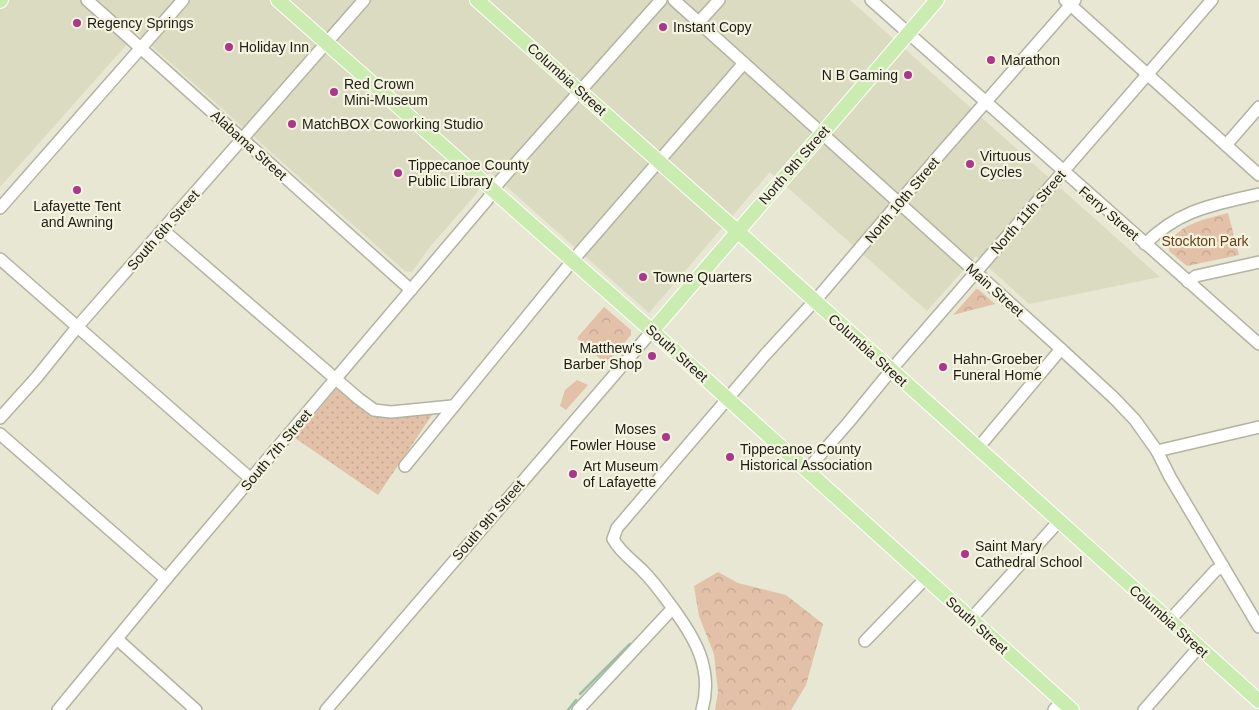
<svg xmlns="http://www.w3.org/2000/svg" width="1259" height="710" viewBox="0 0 1259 710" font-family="Arial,sans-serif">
<defs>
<pattern id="grass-dots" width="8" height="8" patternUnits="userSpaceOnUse" patternTransform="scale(1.25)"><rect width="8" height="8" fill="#e3c0a8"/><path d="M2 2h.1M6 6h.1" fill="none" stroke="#c2a590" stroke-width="1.8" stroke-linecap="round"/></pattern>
<pattern id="forest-crowns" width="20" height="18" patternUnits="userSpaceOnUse" patternTransform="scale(1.25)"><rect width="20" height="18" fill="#e3c0a8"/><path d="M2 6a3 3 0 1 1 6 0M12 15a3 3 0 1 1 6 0" fill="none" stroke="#c2a590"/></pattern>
</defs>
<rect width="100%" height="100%" fill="#e7e7d4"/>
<polygon fill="#dbdbc1" points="0,0 850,0 1160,277 1029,304 976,256 927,311 770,172 649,313 490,172 476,194 428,249 412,272 405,271 137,33 0,187"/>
<polygon fill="url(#grass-dots)" points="338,387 368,413 389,417 417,413 432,415 378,495 295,438"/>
<g fill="url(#forest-crowns)">
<path d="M1228 213 1239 255 1187 266 1169 251C1169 225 1210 218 1228 213Z"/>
<polygon points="976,289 978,289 995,304 953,315"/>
<polygon points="604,307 631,330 631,335 606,364 577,338"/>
<polygon points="718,572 738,583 786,595 823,624 806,685 791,710 715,710 718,692 714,654 699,616 694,586"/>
</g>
<polygon fill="#e3c0a8" points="577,380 588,385 566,410 560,406 565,390"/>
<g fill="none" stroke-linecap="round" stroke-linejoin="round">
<g stroke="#98c0a7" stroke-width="2.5">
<polyline points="580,694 630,644"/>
<polyline points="568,710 576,700"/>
</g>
<g stroke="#b2b3a1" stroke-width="14">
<g id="minor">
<polyline points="87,0 411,290"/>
<polyline points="674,0 1061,349 1114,398 1135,420 1157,451 1170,477 1259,627"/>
<polyline points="871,0 1259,344"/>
<polyline points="1065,0 1259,175"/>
<polyline points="699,22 719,0"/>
<polyline points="1226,145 1259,107"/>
<polyline points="0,208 183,0"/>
<polyline points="163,230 359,399 374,410 391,412 452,406"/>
<path d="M1145 244C1180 209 1213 205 1259 194"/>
<polyline points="0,259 251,479"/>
<polyline points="1188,282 1196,276 1259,262"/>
<polyline points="0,418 37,377 78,326 364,0"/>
<polyline points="0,434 166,579"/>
<polyline points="978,448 1061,349"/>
<polyline points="1157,451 1259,427"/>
<polyline points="405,466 573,260 744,63"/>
<polyline points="807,470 848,423 897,363 1212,0"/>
<polyline points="971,619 1059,521"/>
<polyline points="1169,621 1215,571 1223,566"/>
<polyline points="117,639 196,710"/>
<polyline points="865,641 926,578"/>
<polyline points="58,710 166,579 487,200 500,181 661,0"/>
<polyline points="326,710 652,331"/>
<polyline points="578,710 673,608"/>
<path d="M702 710C714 668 694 636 669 603 661 592 652 580 642 570 632 560 620 552 613 539L617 528 764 356 820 295 941 153 1075 0"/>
<polyline points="1054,710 1062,701"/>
<polyline points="1144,710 1199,647"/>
</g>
</g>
<g stroke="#fff" stroke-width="16">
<g id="major">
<polyline points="278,0 687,362 1072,710"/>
<polyline points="477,0 744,237 1259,701"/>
<polyline points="0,1 1,0"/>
<polyline points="652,331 937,0"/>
</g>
</g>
<use href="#minor" stroke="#fff" stroke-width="11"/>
<use href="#major" stroke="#cbecb0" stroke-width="14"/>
</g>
<g fill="#ad358a" stroke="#f4f4e1" stroke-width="2">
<circle cx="77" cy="23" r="5"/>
<circle cx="663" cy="27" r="5"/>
<circle cx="229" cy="47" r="5"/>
<circle cx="991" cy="60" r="5"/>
<circle cx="908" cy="75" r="5"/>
<circle cx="334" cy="92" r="5"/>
<circle cx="292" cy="124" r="5"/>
<circle cx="970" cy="164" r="5"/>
<circle cx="398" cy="173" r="5"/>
<circle cx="77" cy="190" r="5"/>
<circle cx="643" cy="277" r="5"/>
<circle cx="652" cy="356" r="5"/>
<circle cx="943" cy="367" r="5"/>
<circle cx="666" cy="437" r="5"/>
<circle cx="730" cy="457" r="5"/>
<circle cx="573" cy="474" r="5"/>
<circle cx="965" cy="554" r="5"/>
</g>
<g text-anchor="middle" stroke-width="4.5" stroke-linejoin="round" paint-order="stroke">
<g font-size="14" fill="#1d1d16" stroke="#f4f4e1" text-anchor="start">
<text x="87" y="28">Regency Springs</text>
<text x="673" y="32">Instant Copy</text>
<text x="239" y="52">Holiday Inn</text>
<text x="1001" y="65">Marathon</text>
<text x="898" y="80" text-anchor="end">N B Gaming</text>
<text x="344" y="89">Red Crown<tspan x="344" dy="16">Mini-Museum</tspan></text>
<text x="302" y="129">MatchBOX Coworking Studio</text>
<text x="980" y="161">Virtuous<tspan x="980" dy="16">Cycles</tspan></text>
<text x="408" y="170">Tippecanoe County<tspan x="408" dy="16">Public Library</tspan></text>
<text x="77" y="211" text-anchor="middle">Lafayette Tent<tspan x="77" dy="16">and Awning</tspan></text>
<text x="653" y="282">Towne Quarters</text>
<text x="642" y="353" text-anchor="end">Matthew's<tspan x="642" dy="16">Barber Shop</tspan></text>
<text x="953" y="364">Hahn-Groeber<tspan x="953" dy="16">Funeral Home</tspan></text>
<text x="656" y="434" text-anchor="end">Moses<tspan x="656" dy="16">Fowler House</tspan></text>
<text x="740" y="454">Tippecanoe County<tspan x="740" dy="16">Historical Association</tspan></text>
<text x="583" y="471">Art Museum<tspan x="583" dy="16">of Lafayette</tspan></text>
<text x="975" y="551">Saint Mary<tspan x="975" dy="16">Cathedral School</tspan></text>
</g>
<g font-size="14" fill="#1d1d16" stroke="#f4f4e1">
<text transform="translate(567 79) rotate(42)" y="5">Columbia Street</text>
<text transform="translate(249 145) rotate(42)" y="5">Alabama Street</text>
<text transform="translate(794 165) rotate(-49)" y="5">North 9th Street</text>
<text transform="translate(902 200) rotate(-50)" y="5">North 10th Street</text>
<text transform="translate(1028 212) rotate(-49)" y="5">North 11th Street</text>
<text transform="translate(1109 213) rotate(41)" y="5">Ferry Street</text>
<text transform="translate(163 230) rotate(-49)" y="5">South 6th Street</text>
<text transform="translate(995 290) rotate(42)" y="5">Main Street</text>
<text transform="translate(868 350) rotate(42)" y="5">Columbia Street</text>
<text transform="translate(677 353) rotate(42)" y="5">South Street</text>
<text transform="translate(276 450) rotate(-50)" y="5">South 7th Street</text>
<text transform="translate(488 520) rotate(-49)" y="5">South 9th Street</text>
<text transform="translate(1169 621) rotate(42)" y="5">Columbia Street</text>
<text transform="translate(977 625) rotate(42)" y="5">South Street</text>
</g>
<g font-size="14" fill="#6d3d14" stroke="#f4f4e1">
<text x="1205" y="246">Stockton Park</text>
</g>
</g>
</svg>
